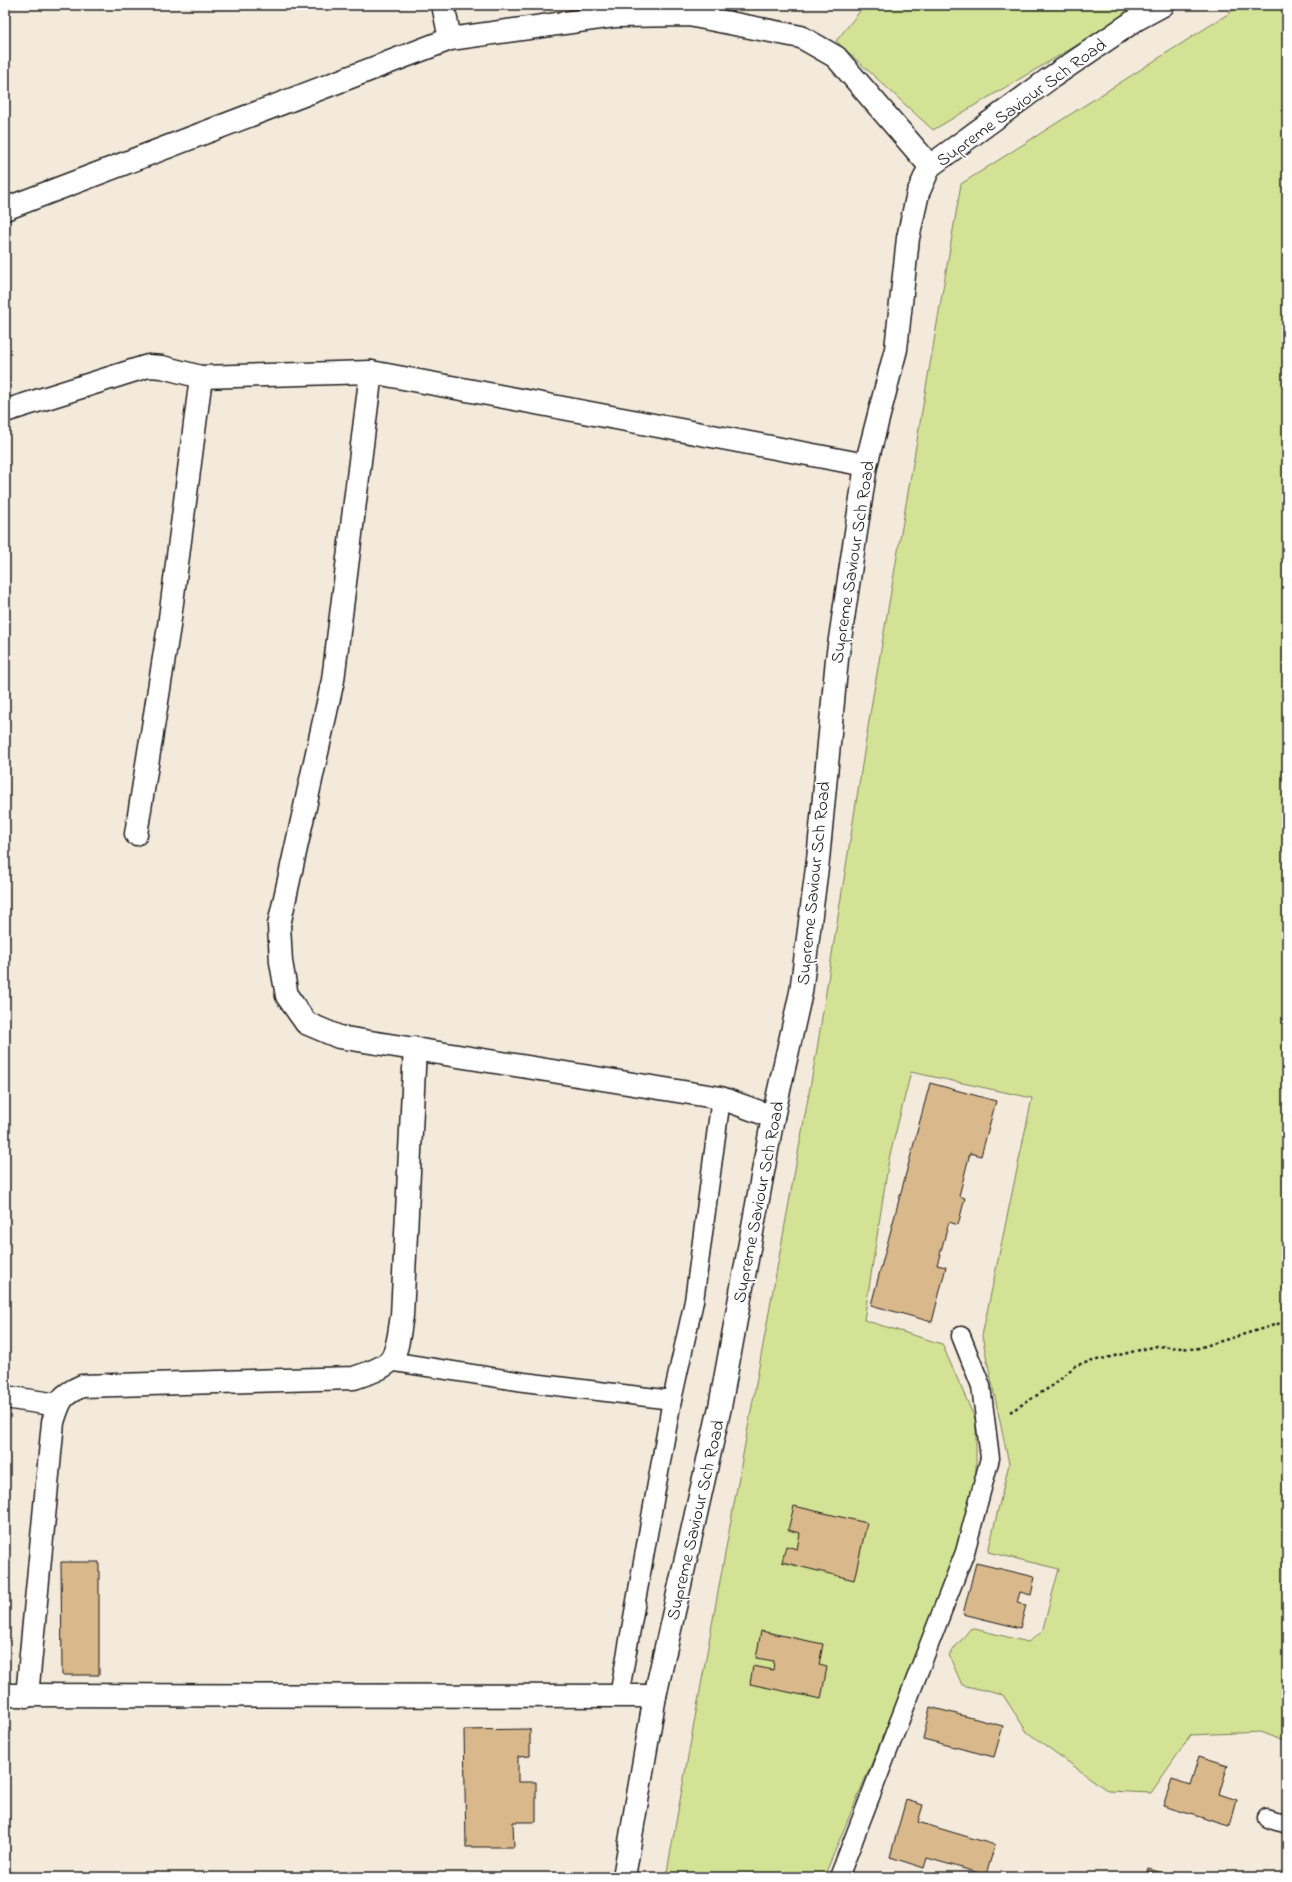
<svg xmlns="http://www.w3.org/2000/svg" width="1292" height="1882" viewBox="0 0 1292 1882" font-family="'Indie Flower',sans-serif">
<rect width="100%" height="100%" fill="#f4eadc"/>
<filter id="ink" filterUnits="userSpaceOnUse"><feTurbulence type="fractalNoise" baseFrequency=".025" numOctaves="2"/><feDisplacementMap in="SourceGraphic" scale="8" xChannelSelector="R" yChannelSelector="G"/><feConvolveMatrix kernelMatrix="1 2 1 2 8 2 1 2 1" color-interpolation-filters="sRGB"/></filter>
<g filter="url(#ink)">
<g fill="#d4e295" stroke="#787f58">
<polygon points="865,5 1145,5 933,130 836,41"/>
<polygon points="1242,5 1287,5 1287,1742 1261,1732 1191,1735 1151,1793 1108,1791 1027,1732 1003,1695 962,1685 949,1655 971,1628 1028,1642 1042,1632 1059,1569 988,1552 1009,1464 982,1336 1032,1098 911,1072 889,1159 864,1320 942,1344 976,1421 976,1490 943,1593 824,1877 666,1877 817,1049 872,702 961,184"/>
</g>
<g fill="#d9b88b" stroke="#1c1c1c">
<polygon points="930,1083 996,1101 981,1156 970,1153 959,1196 965,1198 958,1225 949,1222 937,1265 946,1267 932,1322 871,1305"/>
<polygon points="794,1506 867,1523 854,1580 782,1562 786,1546 797,1549 800,1533 788,1530"/>
<polygon points="61,1562 99,1562 99,1675 62,1675"/>
<polygon points="976,1563 1035,1577 1031,1595 1020,1592 1017,1603 1026,1605 1020,1628 963,1614"/>
<polygon points="761,1631 823,1644 819,1665 827,1667 821,1699 750,1684 753,1666 773,1670 774,1661 756,1658"/>
<polygon points="930,1707 1003,1726 994,1757 923,1739"/>
<polygon points="530,1729 530,1756 518,1757 518,1782 536,1782 536,1822 513,1822 514,1847 466,1847 464,1730"/>
<polygon points="1199,1756 1228,1765 1219,1794 1237,1800 1230,1826 1163,1806 1172,1779 1190,1785"/>
<polygon points="906,1800 923,1805 918,1822 995,1845 986,1875 927,1858 924,1868 890,1857"/>
<polygon points="1149,1869 1166,1874 1165,1877 1146,1877"/>
</g>
<g fill="none" stroke-linecap="round" stroke-linejoin="round">
<g stroke="#1c1c1c" stroke-width="21">
<g id="service">
<polyline points="389,1361 524,1382 672,1400"/>
<polyline points="619,1696 672,1400 694,1301 721,1098"/>
<polyline points="1268,1818 1287,1824"/>
<polyline points="839,1877 965,1552 990,1458 981,1386 961,1336"/>
</g>
</g>
<g stroke="#1c1c1c" stroke-width="25">
<g id="minor">
<polyline points="443,5 450,39"/>
<polyline points="5,209 450,39 614,16 689,15 801,37 836,57 930,166"/>
<polyline points="371,372 333,680 279,925 281,962 287,996 306,1023 339,1037 721,1098 773,1117"/>
<polyline points="5,411 148,366 162,367 201,377 371,372 866,465"/>
<polyline points="136,834 169,626 201,377"/>
<polyline points="5,1397 58,1405"/>
<polyline points="5,1695 655,1696"/>
<path d="M27 1696 53 1422C60 1400 61 1395 82 1386L354 1378C365 1374 380 1370 389 1362 399 1351 399 1330 402 1316L415 1048"/>
<polyline points="624,1877 655,1696 720,1407 773,1117 801,992 818,860 837,659 866,465 896,349 908,238 918,193 930,166 1049,79 1137,19 1163,5"/>
</g>
</g>
<polyline stroke="#1c1c1c" stroke-width="2.5" stroke-dasharray="3 3" stroke-linecap="butt" points="1010,1412 1052,1386 1076,1365 1157,1346 1195,1349 1281,1323 1287,1323"/>
<use href="#service" stroke="#fff" stroke-width="18"/>
<use href="#minor" stroke="#fff" stroke-width="22"/>
</g>
</g>
<g text-anchor="middle" stroke-width="3.5" stroke-linejoin="round" paint-order="stroke">
<g font-size="18" fill="#1c1c1c" stroke="#fff">
<text transform="translate(1021 102) rotate(-36)" y="6">Supreme Saviour Sch Road</text>
<text transform="translate(852 562) rotate(-81)" y="6">Supreme Saviour Sch Road</text>
<text transform="translate(813 883) rotate(-84)" y="6">Supreme Saviour Sch Road</text>
<text transform="translate(758 1202) rotate(-79)" y="6">Supreme Saviour Sch Road</text>
<text transform="translate(695 1520) rotate(-77)" y="6">Supreme Saviour Sch Road</text>
</g>
</g>
<rect width="1292" height="1882" fill="none" stroke="#fff" stroke-width="20"/>
<rect x="10" y="10" width="1272" height="1862" fill="none" stroke="#1c1c1c" stroke-width="1.5" filter="url(#ink)"/>
</svg>
